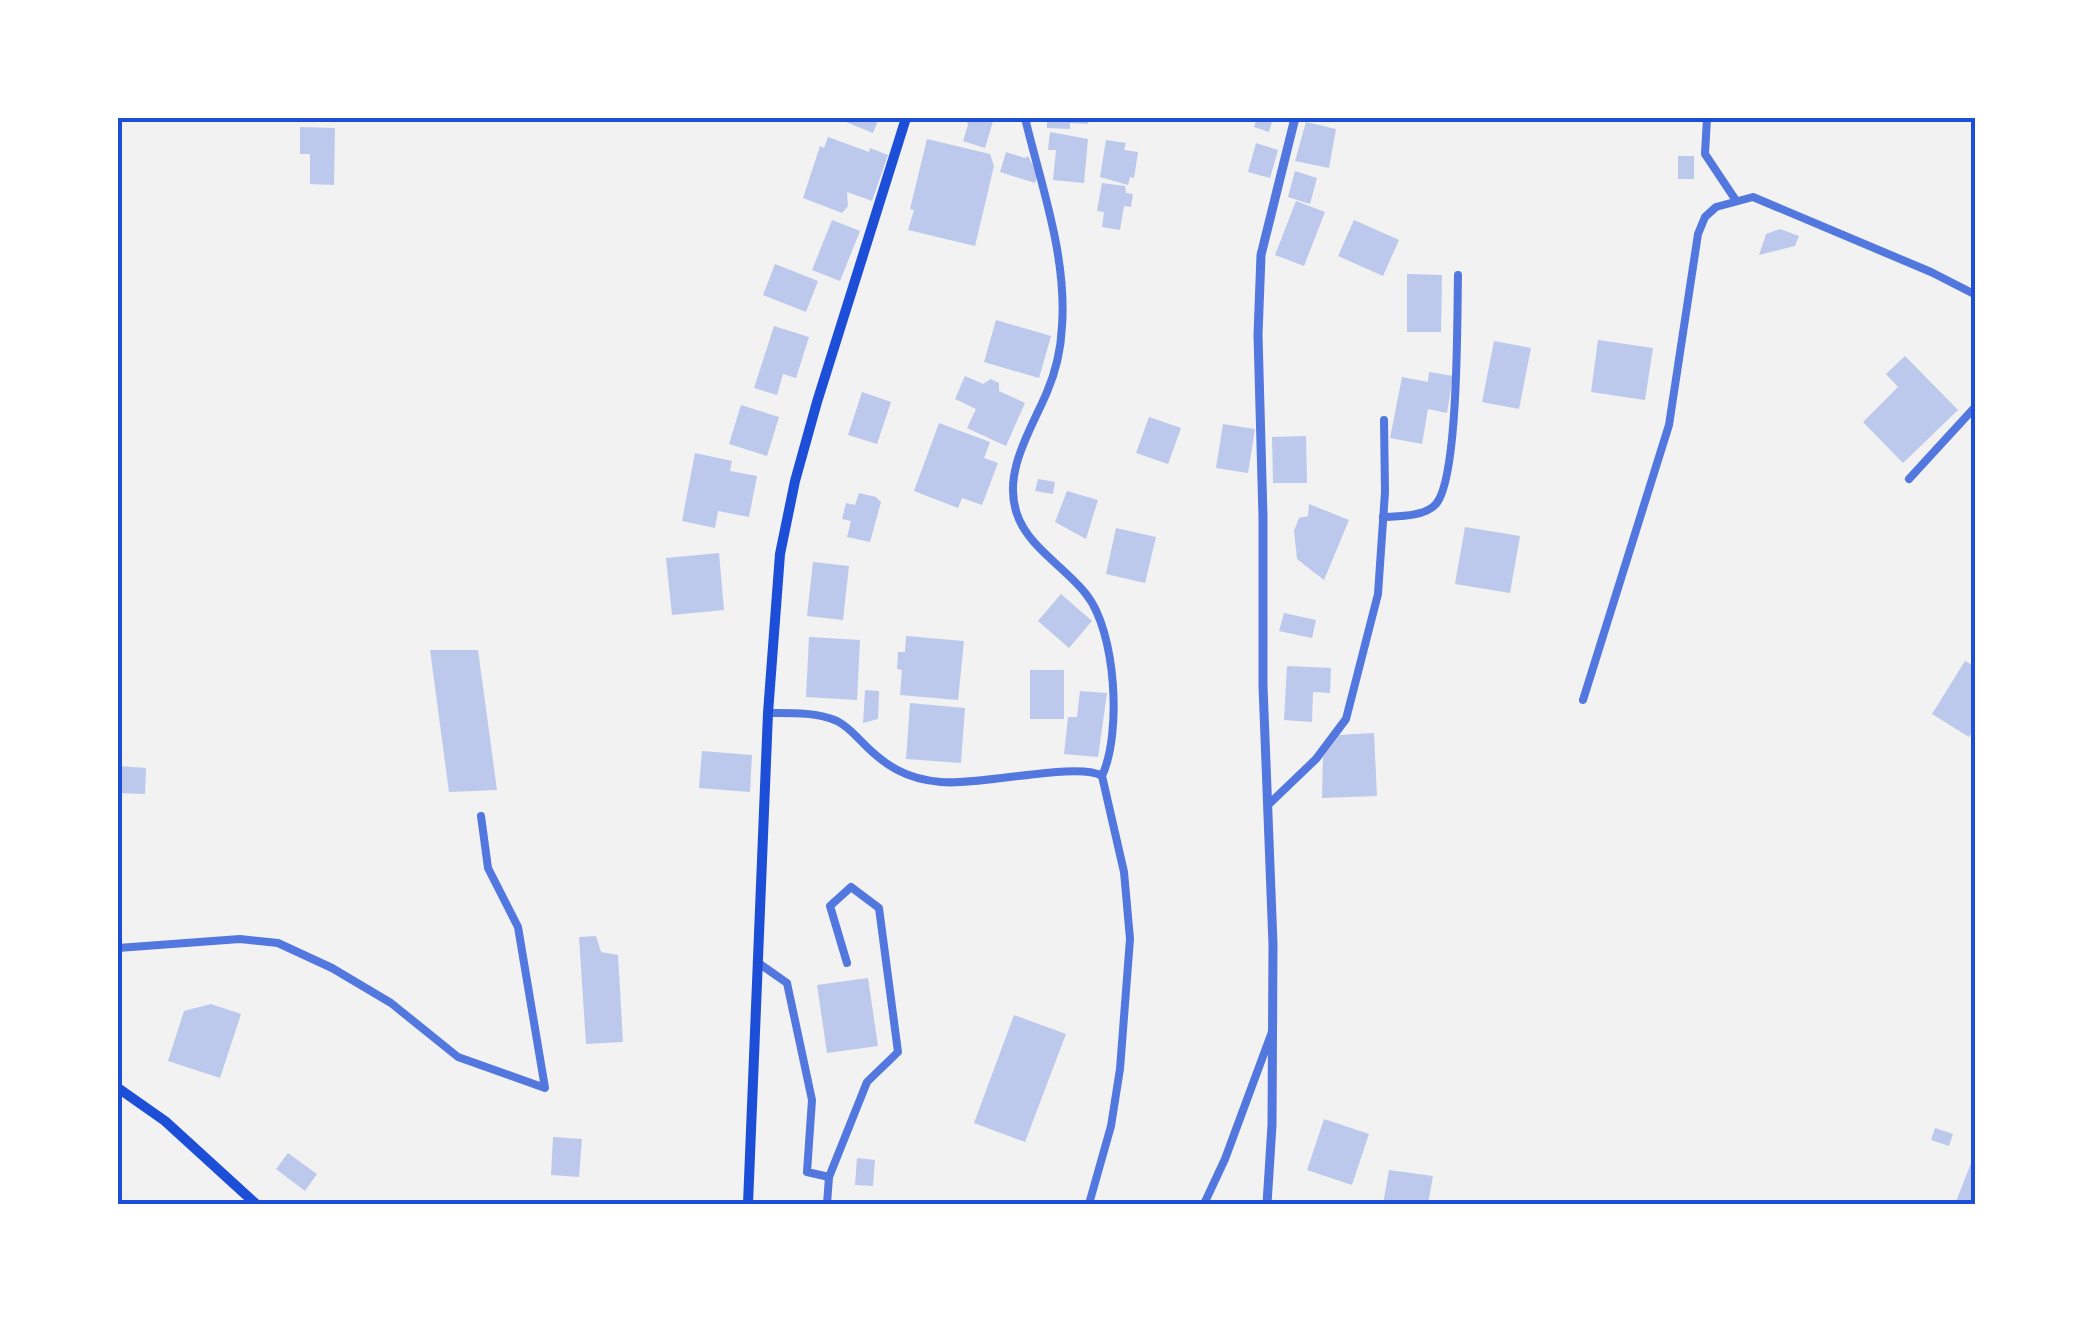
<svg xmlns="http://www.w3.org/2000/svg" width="2093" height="1322" viewBox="0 0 2093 1322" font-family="'Public Sans',sans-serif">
<rect width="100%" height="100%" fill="#f2f2f2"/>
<g fill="#bdc9ec">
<polygon points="836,118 879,118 873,133"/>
<polygon points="966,118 994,118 985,148 963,141 968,125"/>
<polygon points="1047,118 1089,118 1088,124 1070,123 1070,129 1047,128"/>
<polygon points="1257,118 1273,118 1269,132 1254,127"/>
<polygon points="1306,122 1336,129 1329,168 1295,161"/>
<polygon points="300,127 335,128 334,185 310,184 310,154 300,154"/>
<polygon points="1050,132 1088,139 1084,183 1053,180 1056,150 1048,150"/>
<polygon points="828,137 869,152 870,148 888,155 872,201 847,192 848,206 842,213 803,198 820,146 824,148"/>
<polygon points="927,139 990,154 994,166 975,246 908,230 914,210 910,209"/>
<polygon points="1106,140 1126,143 1124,150 1138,152 1134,178 1130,177 1128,185 1100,177"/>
<polygon points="1256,143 1278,150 1270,178 1248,172"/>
<polygon points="1006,152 1025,158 1028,156 1038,175 1035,183 1000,172"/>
<rect x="1678" y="156" width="16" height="23"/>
<polygon points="1295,171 1317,178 1310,204 1288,197"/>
<polygon points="1102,183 1125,186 1126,193 1133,194 1131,207 1124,206 1120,230 1102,227 1104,212 1097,211"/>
<polygon points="1296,201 1325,212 1304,266 1275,255"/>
<polygon points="832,220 860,231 840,281 812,270"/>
<polygon points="1354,220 1399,240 1383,276 1338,256"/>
<polygon points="1780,229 1799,236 1795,246 1759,255 1766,234"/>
<polygon points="775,264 818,281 806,312 763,295"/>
<polygon points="1407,274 1442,275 1441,332 1407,332"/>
<polygon points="996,320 1051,336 1039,378 984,362"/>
<polygon points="774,326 809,337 796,378 783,374 777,395 754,388"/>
<polygon points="1598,340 1653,348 1645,400 1591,392"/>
<polygon points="1494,341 1531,348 1519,409 1482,402"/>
<polygon points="1905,356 1958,410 1903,463 1863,422 1898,387 1886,374"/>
<polygon points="1429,372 1453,376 1447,413 1428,409 1422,444 1390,438 1402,377 1428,382"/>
<polygon points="965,376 983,384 991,379 999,383 999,391 1025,403 1006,446 967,428 976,409 955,399"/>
<polygon points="862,392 891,402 877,444 848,435"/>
<polygon points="741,405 779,417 767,456 729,444"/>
<polygon points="1149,417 1181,428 1168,464 1136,453"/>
<polygon points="939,423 990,442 984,458 998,463 982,505 962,498 958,508 914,491"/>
<polygon points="1223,424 1255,429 1248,473 1216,468"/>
<polygon points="1306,436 1307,483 1273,483 1272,437"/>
<polygon points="695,453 732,461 730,471 757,476 749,517 718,511 715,528 682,521"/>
<polygon points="1038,479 1055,482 1053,494 1035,491"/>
<polygon points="1067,491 1098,500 1086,539 1055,522"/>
<polygon points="859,493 876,497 881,502 870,542 847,537 851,521 842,519 846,503 855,505"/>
<polygon points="1309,504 1349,520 1324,580 1297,559 1294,531 1299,518 1308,516"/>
<polygon points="1465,527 1520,536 1510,593 1455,584"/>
<polygon points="1116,528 1156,537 1145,583 1106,574"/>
<polygon points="719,553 724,610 672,615 666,558"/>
<polygon points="813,562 849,566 843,620 807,616"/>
<polygon points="1061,594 1092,621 1069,648 1038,621"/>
<polygon points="1284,613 1316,620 1312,638 1279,631"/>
<polygon points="906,636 964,641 958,700 900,695 902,670 897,669 898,652 905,652"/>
<polygon points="809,637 860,640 857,700 806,697"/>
<polygon points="430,650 478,650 497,790 449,792"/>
<polygon points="1965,661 1976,667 1976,726 1969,737 1932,714"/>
<polygon points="1287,666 1331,668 1330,693 1313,692 1312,722 1284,720"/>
<rect x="1030" y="670" width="34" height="49"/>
<polygon points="865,690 879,691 878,719 863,723"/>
<polygon points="1080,691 1107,693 1098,757 1064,754 1068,717 1077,717"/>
<polygon points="910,703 965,708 961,763 906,759"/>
<polygon points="1374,733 1377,796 1322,798 1323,757 1339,735"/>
<polygon points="702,751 752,755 750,792 699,788"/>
<polygon points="118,766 146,768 145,794 118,793"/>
<polygon points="596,936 601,952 618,955 623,1042 586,1044 579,937"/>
<polygon points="868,978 878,1046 827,1053 817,985"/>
<polygon points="211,1004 241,1014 220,1078 168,1061 184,1011"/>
<polygon points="1014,1015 1066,1034 1025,1142 974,1123"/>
<polygon points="1324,1119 1369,1134 1352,1185 1307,1170"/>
<polygon points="1935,1128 1953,1134 1949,1146 1931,1140"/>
<polygon points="553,1137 582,1139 579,1177 551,1175"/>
<polygon points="288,1153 317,1174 305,1191 276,1169"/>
<polygon points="1975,1153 1976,1204 1955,1204"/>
<polygon points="857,1158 875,1160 873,1186 855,1185"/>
<polygon points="1389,1170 1433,1176 1428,1204 1383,1204"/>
</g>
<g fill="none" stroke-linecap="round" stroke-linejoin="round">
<g stroke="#5277de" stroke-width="8">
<path d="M1025 118C1041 185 1067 256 1062 326 1061 348 1056 371 1047 392 1032 428 1002 472 1017 514 1028 547 1065 567 1086 594 1116 631 1122 733 1102 776"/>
<polyline points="1707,118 1705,154 1735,199"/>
<polyline points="1909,479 1976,406"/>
<path d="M1383 517C1398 516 1423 517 1435 505 1459 482 1457 315 1458 275"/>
<polyline points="1583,700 1669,425 1698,234 1705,217 1716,207 1753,197 1931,272 1976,295"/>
<path d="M768 713C790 713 817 712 837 721 847 726 854 734 861 741 885 766 906 779 941 782 979 786 1079 761 1102 776L1124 872 1130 939 1120 1069 1111 1126 1089 1204"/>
<polyline points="1269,804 1316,759 1346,719 1378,594 1385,492 1384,420"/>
<polyline points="118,948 240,939 278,943 332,968 391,1003 458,1057 545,1088 518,927 488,868 481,816"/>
<polyline points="757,962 787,983 812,1100 807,1172 829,1177 867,1082 898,1052 879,908 851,887 830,906 847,963"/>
<polyline points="827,1204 829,1177"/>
<polyline points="1204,1204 1225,1159 1272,1032"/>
</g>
<polyline stroke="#5277de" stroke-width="9" points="1267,1204 1272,1125 1273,944 1263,686 1263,517 1258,335 1261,255 1295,118"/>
<g stroke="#1d4ed8" stroke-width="10">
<polyline points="118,1088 165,1121 256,1204"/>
<polyline points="748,1204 768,713 780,554 795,481 817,402 906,118"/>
</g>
</g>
<rect width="2093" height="1322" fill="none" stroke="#ffffff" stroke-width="240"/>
<rect x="120" y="120" width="1853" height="1082" fill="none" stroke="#1d4ed8" stroke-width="4"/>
</svg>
